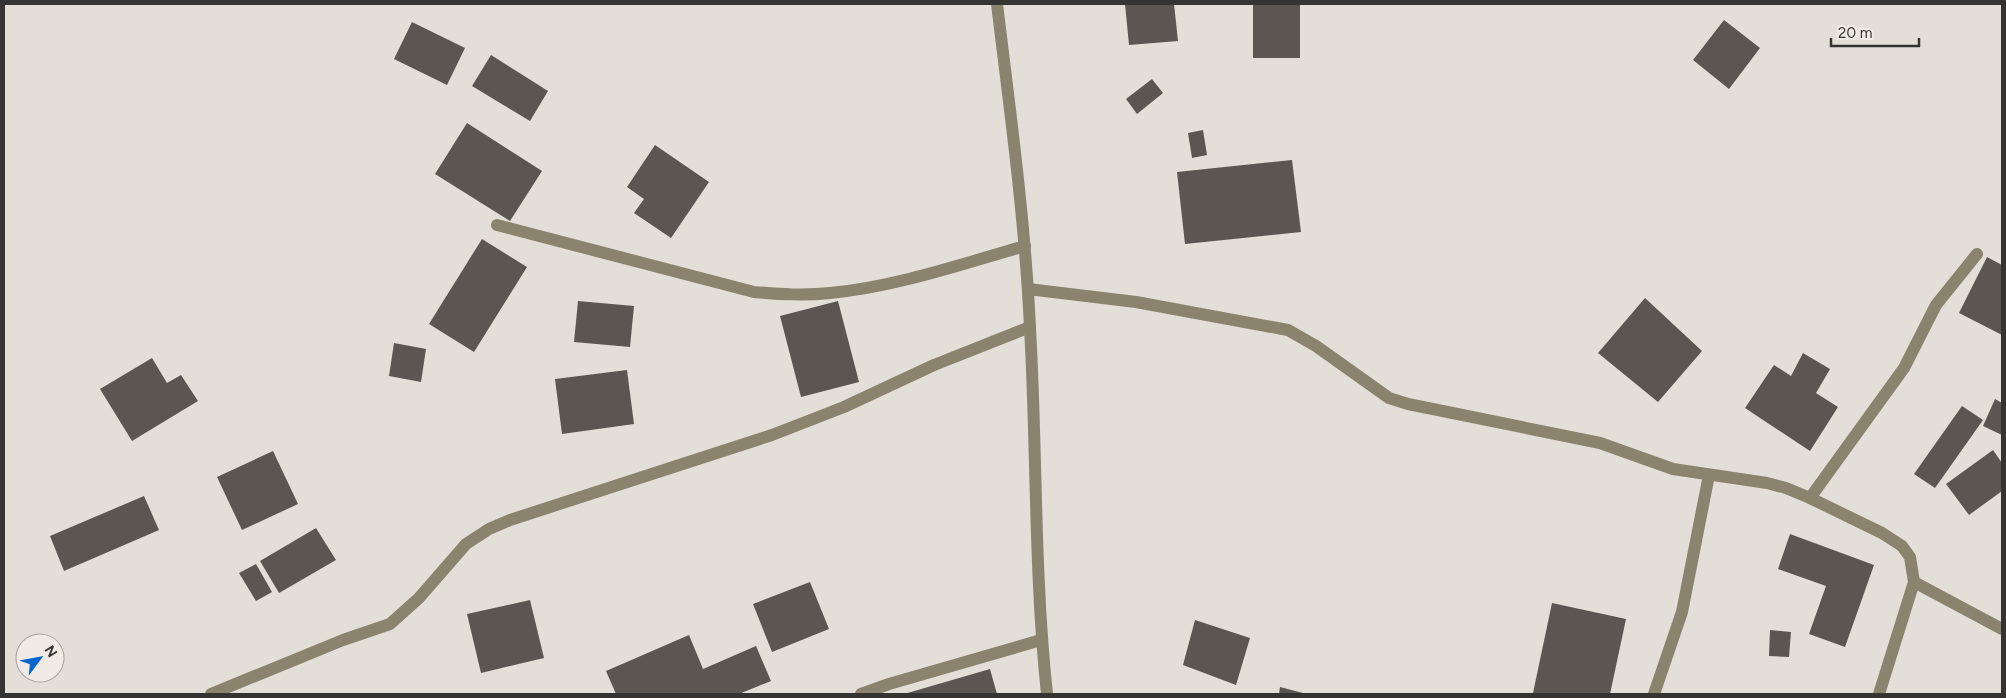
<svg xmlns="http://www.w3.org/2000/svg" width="2006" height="698" viewBox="0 0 2006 698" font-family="Figtree,sans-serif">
<rect width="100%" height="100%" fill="#e4ded8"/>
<g fill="#5b5651">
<polygon points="1125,4 1174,4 1178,41 1129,45"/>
<rect x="1253" y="4" width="47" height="54"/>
<polygon points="1724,20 1760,48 1729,89 1693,60"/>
<polygon points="412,22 465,48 447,85 394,59"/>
<polygon points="491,55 548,91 530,121 472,86"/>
<polygon points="1152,79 1163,93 1137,114 1126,99"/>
<polygon points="467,123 542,171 510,221 435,174"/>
<polygon points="1203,130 1207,155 1192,158 1188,133"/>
<polygon points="655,145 709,182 671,238 634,213 644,199 627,187"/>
<polygon points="1292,160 1301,232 1185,244 1177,172"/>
<polygon points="482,239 527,267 474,352 429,324"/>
<polygon points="1987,257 2002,265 2002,335 1959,313"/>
<polygon points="1645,298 1702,351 1658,402 1598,353"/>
<polygon points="578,301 634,306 630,347 574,342"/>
<polygon points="838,301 859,382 801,397 780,316"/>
<polygon points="394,343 426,349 421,382 389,376"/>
<polygon points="1803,353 1830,369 1816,393 1838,407 1810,451 1745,408 1774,365 1791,376"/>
<polygon points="152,358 167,383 181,375 198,401 132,441 100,389"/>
<polygon points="627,370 634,424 562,434 555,379"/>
<polygon points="1995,399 2002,403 2002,435 1983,426"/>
<polygon points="1962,406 1983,420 1935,488 1914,474"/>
<polygon points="1993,450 2002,463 2002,491 1969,515 1946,484"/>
<polygon points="273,451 298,504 242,530 217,477"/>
<polygon points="144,496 159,530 64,571 50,536"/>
<polygon points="316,528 336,560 279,593 260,561"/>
<polygon points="1790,534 1874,565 1845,647 1809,634 1826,586 1778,569"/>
<polygon points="256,564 272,592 256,601 239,573"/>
<polygon points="810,582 829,629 772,652 753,604"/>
<polygon points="530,600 544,658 481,673 467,614"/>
<polygon points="1552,603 1626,619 1610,694 1533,693"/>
<polygon points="1195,620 1250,638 1236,685 1183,665"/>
<polygon points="1770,630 1791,632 1789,657 1769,656"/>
<polygon points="689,635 703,669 756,646 771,681 739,694 616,694 606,671"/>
<polygon points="990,669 997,694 904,694"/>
<polygon points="1280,687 1307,694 1279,694"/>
</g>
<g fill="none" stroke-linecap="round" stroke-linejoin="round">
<g stroke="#8a846f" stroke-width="12">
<path d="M997 4C1010 111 1025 219 1030 328 1037 450 1034 573 1047 694"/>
<path d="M497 225 754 292C779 294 805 296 830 293 895 287 962 264 1025 246"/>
<polyline points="1028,289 1136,302 1288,330 1316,346 1389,398 1408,404 1600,443 1673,469 1767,483 1786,488 1810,498 1882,533 1902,546 1910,557 1914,582 1879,694"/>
<polyline points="1810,498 1904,368 1936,305 1977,254"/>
<polyline points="1914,582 2002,629"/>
<polyline points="211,694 343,640 390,624 419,598 466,544 489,529 510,520 772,435 844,407 934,365 1030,327"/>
<polyline points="861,694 889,684 1041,640"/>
<polyline points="1654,694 1682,612 1709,475"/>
</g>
</g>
<rect width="2006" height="698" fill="none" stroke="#363432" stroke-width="10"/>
<g transform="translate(40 658) rotate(58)"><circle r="24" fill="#f1ebe5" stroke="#a6a29d"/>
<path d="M0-4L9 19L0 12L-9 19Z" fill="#0666ce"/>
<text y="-8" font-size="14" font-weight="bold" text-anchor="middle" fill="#363432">N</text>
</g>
<path d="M1831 38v8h88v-8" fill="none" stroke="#363432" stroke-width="2.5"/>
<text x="1838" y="38" font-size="15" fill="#363432" stroke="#f1ebe5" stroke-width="4" paint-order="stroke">20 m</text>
</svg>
